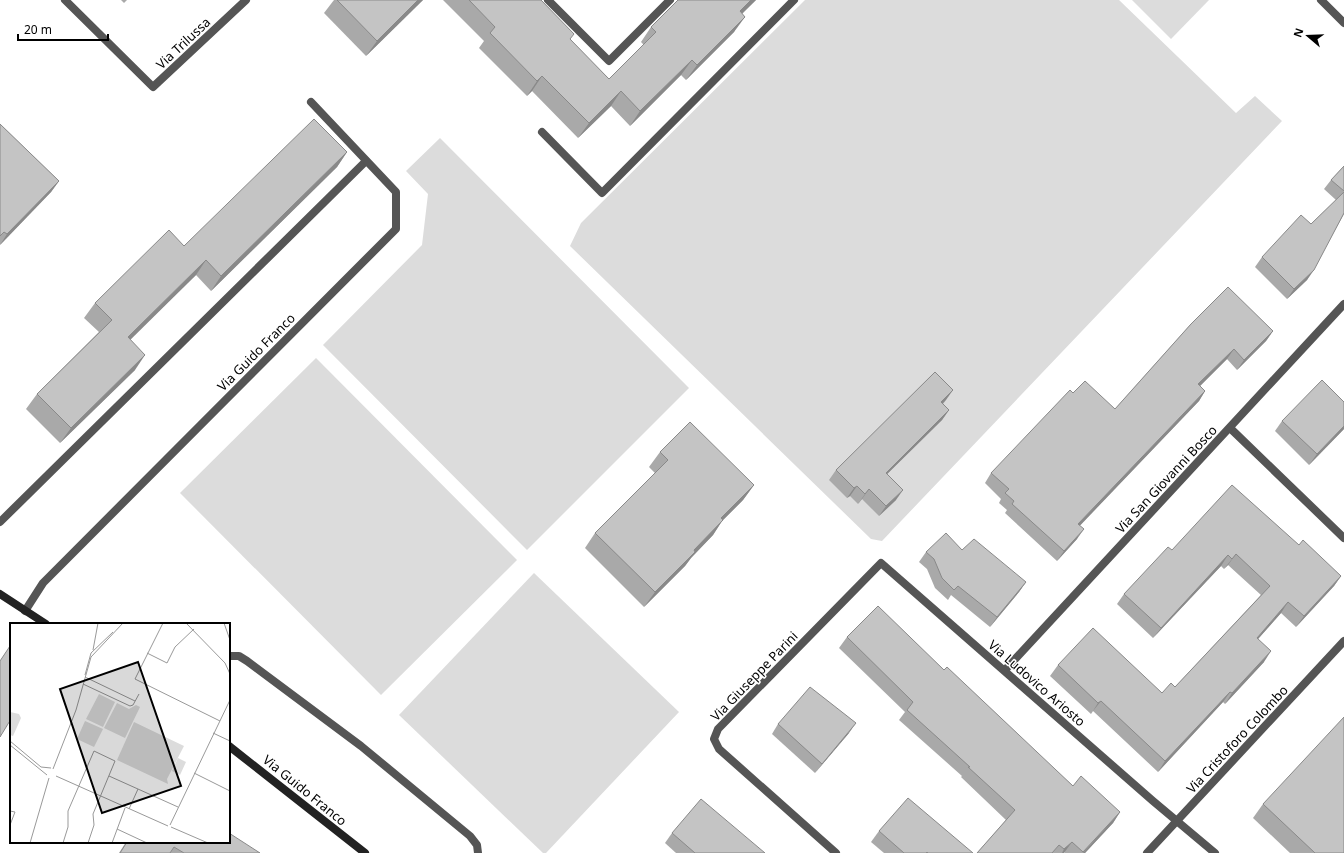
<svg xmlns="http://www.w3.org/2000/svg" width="1344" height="853" viewBox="0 0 1344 853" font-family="'Noto Sans',sans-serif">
<rect width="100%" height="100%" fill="#fff"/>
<g fill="#dcdcdc">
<polygon points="805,0 1119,0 1236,113 1255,96 1282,121 882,541 871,539 570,246 581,223"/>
<polygon points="1132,0 1209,0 1171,39"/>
<polygon points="440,138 689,388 527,550 323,345 422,245 428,194 406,171"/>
<polygon points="316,358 517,560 381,695 180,493"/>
<polygon points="534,573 679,712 546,853 543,853 399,715"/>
</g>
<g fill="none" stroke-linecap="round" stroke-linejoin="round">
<g stroke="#555" stroke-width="8">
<polyline points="548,0 609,61 670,0"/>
<polyline points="1321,0 1344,23"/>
<polyline points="542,132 602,193 794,0"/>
<polyline points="229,656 239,656 247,661 361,746 470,836 477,845 478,853"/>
</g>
<g stroke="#555" stroke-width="8">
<polyline points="65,0 153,87 246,0"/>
<polyline points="1230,428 1344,538"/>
<polyline points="0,522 366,161"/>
<polyline points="25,611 43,583 396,229 396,192 311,102"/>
<polyline points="1005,670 1344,304"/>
<polyline points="836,853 719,749 714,739 718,729 881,563 1153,801 1215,853"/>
<polyline points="1147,853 1344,641"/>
</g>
<g stroke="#222" stroke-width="8">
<polyline points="0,594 46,624"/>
<polyline points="229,746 365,853"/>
</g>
</g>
<g fill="#a9a9a9">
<polygon points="121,0 127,0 124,3"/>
<polygon points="334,0 423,0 366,56 324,13"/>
<polygon points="443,0 541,0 570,40 609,79 644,45 641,42 651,27 678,0 756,0 742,14 734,32 686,80 681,75 630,126 611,106 578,138 532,91 527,96 479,48 484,41"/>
<polygon points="0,124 59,181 51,192 0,245"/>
<polygon points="347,152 337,167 211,291 196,275 130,339 135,370 60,443 26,409 37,394 99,332 84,318 95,303 184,246"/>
<polygon points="1344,166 1344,214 1307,280 1287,299 1255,267 1262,257 1311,224 1336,200 1324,189 1331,180"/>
<polygon points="1191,324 1273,331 1266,341 1237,370 1227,359 1200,386 1205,391 1199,401 1080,525 1077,539 1057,561 1005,513 1007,510 999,503 1001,499 985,483 991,473 1073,393 1115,409"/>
<polygon points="946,400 943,404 949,410 942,420 887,474 896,500 879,516 862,499 858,504 850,496 847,498 829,480 836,470"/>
<polygon points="1282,421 1344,429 1309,465 1275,431"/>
<polygon points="660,452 754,485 743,500 722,521 713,535 691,558 685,566 644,607 585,548 595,533 655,473 649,467"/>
<polygon points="1299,545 1341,576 1334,586 1296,627 1281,613 1258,639 1264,662 1225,704 1223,702 1158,772 1093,711 1091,714 1050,676 1058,665 1162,693 1175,687 1261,595 1228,565 1224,569 1221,566 1153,638 1117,604 1124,594 1172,550"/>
<polygon points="962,550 1026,582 1019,592 990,627 951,595 948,600 935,588 927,569 919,562 926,552"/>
<polygon points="847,637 944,670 1073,786 1120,812 1113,823 1085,853 1065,853 1064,852 1064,853 977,853 1006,820 961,777 962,776 899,720 905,712 839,648"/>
<polygon points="778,724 849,733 815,773 772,734"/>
<polygon points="1263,804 1344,853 1290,853 1253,818"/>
<polygon points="879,831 973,853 884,853 871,842"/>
<polygon points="672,833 765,853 676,853 665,843"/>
<polygon points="126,842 229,842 260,853 119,853"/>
</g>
<g fill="#898989">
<polygon points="418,0 423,0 366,56 377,41"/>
<polygon points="751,0 756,0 729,26 740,11"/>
<polygon points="745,17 734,32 686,80 697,65"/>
<polygon points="692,60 681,75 630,126 640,111"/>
<polygon points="542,76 532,91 527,96 537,81"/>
<polygon points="621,91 611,106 578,138 589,123"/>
<polygon points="347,152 337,167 211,291 221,276"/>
<polygon points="59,181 51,192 0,245 7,234"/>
<polygon points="206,260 196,275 118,352 128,337"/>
<polygon points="1314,270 1307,280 1287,299 1294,289"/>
<polygon points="1273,331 1266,341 1237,370 1244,360"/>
<polygon points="1234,349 1227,359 1192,394 1198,384"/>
<polygon points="145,355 135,370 60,443 71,428"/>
<polygon points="953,390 946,400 934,412 941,402"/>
<polygon points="1205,391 1199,401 1072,534 1078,524"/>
<polygon points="949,410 942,420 879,482 886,473"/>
<polygon points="1344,426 1344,429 1309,465 1317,454"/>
<polygon points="754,485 743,500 722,521 713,535 691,558 685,566 644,607 655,592 694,550 721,518"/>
<polygon points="857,486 850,496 847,498 854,488"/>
<polygon points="869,489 862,499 858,504 865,494"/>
<polygon points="903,490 896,500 879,516 886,506"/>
<polygon points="1084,529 1077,539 1057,561 1064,551"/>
<polygon points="1236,554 1228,565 1224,569"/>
<polygon points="1228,555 1221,566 1153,638 1161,628"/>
<polygon points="1341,576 1334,586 1296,627 1304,616"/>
<polygon points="1026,582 1019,592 990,627 997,617"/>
<polygon points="1288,602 1281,613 1250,648 1257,638"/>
<polygon points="1271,651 1264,662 1225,704 1232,693"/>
<polygon points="1230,692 1223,702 1158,772 1165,761"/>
<polygon points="1101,701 1093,711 1091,714 1098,703"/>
<polygon points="856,723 849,733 815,773 822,764"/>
<polygon points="1120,812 1113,823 1085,853 1083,853"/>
<polygon points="1072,842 1064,853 1062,853 1064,849"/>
</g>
<g fill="#c4c4c4" stroke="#898989">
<polygon points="337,0 418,0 377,41"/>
<polygon points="469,0 541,0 574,34 570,39 609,79 656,32 651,27 678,0 751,0 740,11 745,17 697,65 692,60 640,111 621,91 589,123 542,76 537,81 490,33 495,27"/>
<polygon points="314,119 347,152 221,276 206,260 128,337 145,355 71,428 37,394 112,320 95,303 169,230 184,246"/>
<polygon points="0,124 59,181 7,234 4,232 0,236"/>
<polygon points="1344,166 1344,191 1331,180"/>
<polygon points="1344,192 1344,213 1314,270 1294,289 1262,257 1301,215 1311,224"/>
<polygon points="1228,287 1273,331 1244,360 1234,349 1198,384 1205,391 1078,524 1084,529 1064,551 1012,504 1014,501 1005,493 1009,489 991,473 1070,390 1073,393 1085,381 1115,409 1191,324"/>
<polygon points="935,372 953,390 941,402 949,410 886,473 903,490 886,506 869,489 865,494 857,486 854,488 836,470"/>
<polygon points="1322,380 1344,402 1344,426 1317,454 1282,421"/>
<polygon points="690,422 754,485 721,518 723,520 694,550 695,552 655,592 595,533 668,460 660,452"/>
<polygon points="1232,485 1299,545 1303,540 1341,576 1304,616 1288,602 1257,638 1271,651 1232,693 1230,692 1165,761 1101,701 1098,703 1058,665 1093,628 1162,693 1171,683 1175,687 1270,586 1236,554 1232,559 1228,555 1161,628 1124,594 1168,547 1172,550"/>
<polygon points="946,533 962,550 974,539 1026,582 997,617 958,586 954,590 942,578 934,559 926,552"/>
<polygon points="878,606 944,670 947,667 1073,786 1081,776 1120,812 1083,852 1072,842 1064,849 1059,845 1052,853 977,853 1015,810 968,767 970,767 907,710 913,702 847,637"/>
<polygon points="10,646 11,647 11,719 0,737 0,661"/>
<polygon points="810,687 856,723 822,764 778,724"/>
<polygon points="1344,717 1344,853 1315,853 1263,804"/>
<polygon points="908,798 973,853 928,853 927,852 926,853 904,853 879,831"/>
<polygon points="701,799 765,853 695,853 672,833"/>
<polygon points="229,833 260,853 184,853 174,847 170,853 120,853 127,842 229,842"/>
</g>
<g text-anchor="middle" stroke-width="3" stroke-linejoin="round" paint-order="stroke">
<g font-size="13" fill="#000" stroke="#fff">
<text transform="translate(183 43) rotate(-43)" y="5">Via Trilussa</text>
<text transform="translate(256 352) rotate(-45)" y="5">Via Guido Franco</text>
<text transform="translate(1166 479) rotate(-47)" y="5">Via San Giovanni Bosco</text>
<text transform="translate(754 676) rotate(-46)" y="5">Via Giuseppe Parini</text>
<text transform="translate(1037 683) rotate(41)" y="5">Via Ludovico Ariosto</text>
<text transform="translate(1237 739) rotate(-47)" y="5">Via Cristoforo Colombo</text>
<text transform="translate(305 790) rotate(39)" y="5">Via Guido Franco</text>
</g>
</g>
<g transform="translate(10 623)">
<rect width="220" height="220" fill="#fff"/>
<path d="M89 71 105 79 93 104 76 96ZM107 80 119 86 126 82 130 84 115 115 94 105ZM0 89 9 91 11 95 3 113 0 112ZM75 98 93 106 84 124 67 116ZM124 99 174 123 157 156 158 161 107 137ZM168 135 176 139 170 152 162 148Z" fill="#dcdcdc"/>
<path fill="none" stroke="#999" stroke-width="1" d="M153 0 125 56 210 98M176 0 215 40 220 51M214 0 220 17M83 27 88 0M137 30 157 40 165 24 184 6M75 52 81 30 103 9M75 54 125 78M73 61 120 83 123 82 129 71M203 110 220 118M0 118 31 144 41 145M0 122 37 152M43 146 66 87 81 34 113 0M184 150 220 168M46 153 158 203M99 153 168 184M119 186 128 166M0 188 5 189 0 202M160 202 220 77M161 204 198 220M107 206 137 220M20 220 39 155M53 220 58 204V188L84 128 105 138 83 191 84 202 78 220M102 220 115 185"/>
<path fill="#000" fill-opacity="0.15" stroke="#000" stroke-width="2" d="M128 39 171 163 92 190 50 66Z"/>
<rect width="220" height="220" fill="none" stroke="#000" stroke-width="2"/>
</g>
<g transform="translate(1308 36) rotate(289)" stroke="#ffffff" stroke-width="3" paint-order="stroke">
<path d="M0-3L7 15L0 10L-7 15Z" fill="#000000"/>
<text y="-6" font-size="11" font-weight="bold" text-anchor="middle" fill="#000000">N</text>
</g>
<path d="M18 34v6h90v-6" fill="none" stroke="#000000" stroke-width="2"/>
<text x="24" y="34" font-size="12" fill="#000000" stroke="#ffffff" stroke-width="3" paint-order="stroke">20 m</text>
</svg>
